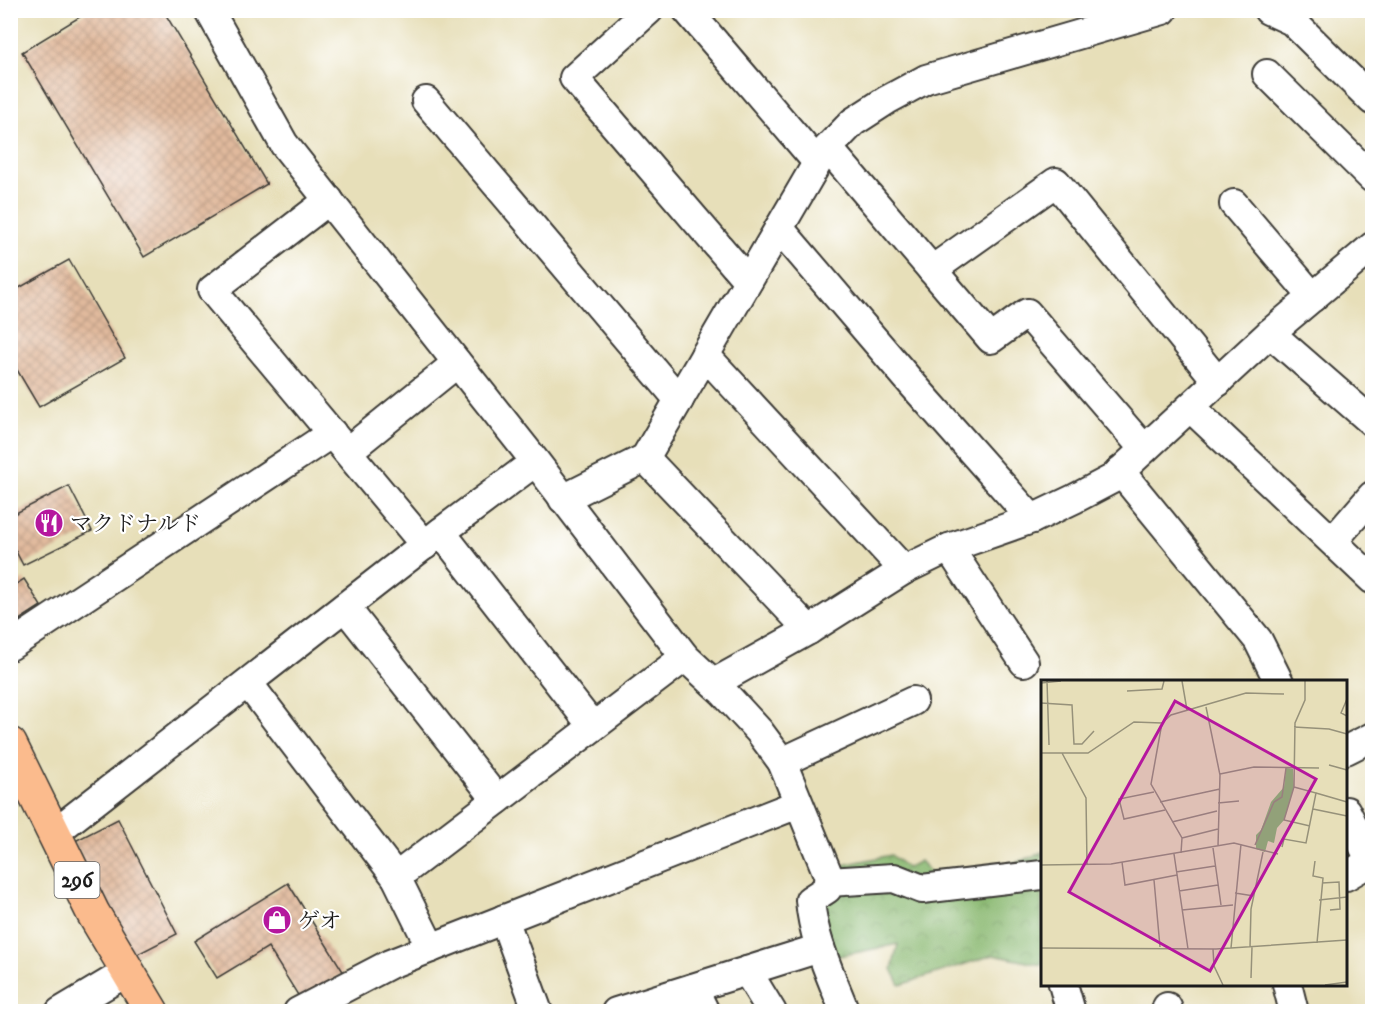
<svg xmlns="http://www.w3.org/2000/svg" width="1383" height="1022" viewBox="0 0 1383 1022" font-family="'IM FELL DW Pica','Noto Serif JP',serif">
<defs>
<pattern id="forest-crowns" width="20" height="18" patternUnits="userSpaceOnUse" patternTransform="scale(1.5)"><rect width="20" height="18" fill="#8cba73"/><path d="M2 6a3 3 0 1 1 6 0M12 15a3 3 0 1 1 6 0" fill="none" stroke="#789f63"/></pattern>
<pattern id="building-cross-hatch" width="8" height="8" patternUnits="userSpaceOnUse" patternTransform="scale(1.5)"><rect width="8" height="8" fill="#e1ba9d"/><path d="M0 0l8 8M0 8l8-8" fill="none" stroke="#c09f87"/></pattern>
</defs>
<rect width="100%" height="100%" fill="#fff"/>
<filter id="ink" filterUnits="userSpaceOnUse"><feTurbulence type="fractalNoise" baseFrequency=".0167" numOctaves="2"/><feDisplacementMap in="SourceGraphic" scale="12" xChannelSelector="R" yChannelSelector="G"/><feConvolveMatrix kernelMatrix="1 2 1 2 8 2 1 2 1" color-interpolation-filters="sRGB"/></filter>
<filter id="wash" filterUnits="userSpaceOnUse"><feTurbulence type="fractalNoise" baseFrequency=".008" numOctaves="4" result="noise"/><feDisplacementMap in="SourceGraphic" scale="24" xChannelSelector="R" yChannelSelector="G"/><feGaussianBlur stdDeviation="1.35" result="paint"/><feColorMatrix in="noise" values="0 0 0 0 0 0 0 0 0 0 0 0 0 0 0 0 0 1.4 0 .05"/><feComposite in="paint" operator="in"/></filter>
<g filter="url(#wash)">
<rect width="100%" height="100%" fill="#e7dfb9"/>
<path fill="url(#forest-crowns)" stroke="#546b48" stroke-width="1.5" d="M1042 852V965L993 955 900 985 892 969 898 944 824 959 810 900 843 865 891 855 907 868 920 861 930 872C966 868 1010 870 1042 852Z"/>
<g id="blocks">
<g fill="url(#building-cross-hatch)">
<polygon points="91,10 163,10 267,184 144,257 22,52"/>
<polygon points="69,260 125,358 39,407 10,358 10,293"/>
<polygon points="69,486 92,531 23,565 10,540 10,516"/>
<polygon points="24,579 41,606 10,626 10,588"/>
<polygon points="118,819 177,934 132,957 73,842"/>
<polygon points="288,883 344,973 301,1000 268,947 217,978 194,941"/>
</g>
</g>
</g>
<g filter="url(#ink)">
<use href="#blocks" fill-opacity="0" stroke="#3a3934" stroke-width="1.5"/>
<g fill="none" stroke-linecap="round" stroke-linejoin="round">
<g stroke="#3a3934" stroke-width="32">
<g id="minor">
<path d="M209 10 284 144 535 461 685 657 723 692 759 731 782 762 829 877 827 889 810 900C813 939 831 976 845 1012"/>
<polyline points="649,10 574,78 748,281"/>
<polyline points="687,10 817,162"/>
<polyline points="1268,10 1292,21 1372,100"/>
<polyline points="1267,74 1372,178"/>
<polyline points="426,101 679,400"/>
<polyline points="828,148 991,339 1027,313 1144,449"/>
<polyline points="329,200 212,290 425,545"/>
<polyline points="1234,204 1313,297"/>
<polyline points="779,228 914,386 1032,519"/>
<polyline points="932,270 1056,182 1218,382"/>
<polyline points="1270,333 1372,422"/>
<polyline points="705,355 904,570"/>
<polyline points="1190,407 1372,579"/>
<polyline points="348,451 457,363"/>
<polyline points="645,458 809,630"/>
<polyline points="1120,471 1258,640 1279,682"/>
<polyline points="563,499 645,458 823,153 853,122 887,100 926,79 1163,10"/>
<polyline points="441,532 593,727"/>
<polyline points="1333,541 1372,496"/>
<polyline points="949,548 1024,662"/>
<polyline points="345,607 497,800"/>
<polyline points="10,646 332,433"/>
<polyline points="248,683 396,877 431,948"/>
<polyline points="714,683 809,630 904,570 949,548 1032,519 1074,499 1112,479 1270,333 1372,247"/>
<polyline points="1346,750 1372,737"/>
<polyline points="782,762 913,701"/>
<polyline points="1346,811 1372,864"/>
<polyline points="54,833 441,532 535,462"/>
<polyline points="1346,876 1372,861"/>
<polyline points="396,877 685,657"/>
<polyline points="828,882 894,878 922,889 1042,875"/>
<polyline points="504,919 538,1012"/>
<polyline points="747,971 772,1012"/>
<polyline points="1063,984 1071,1012"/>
<polyline points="1287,984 1294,1012"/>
<polyline points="693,988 705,1012"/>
<polyline points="1167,1007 1169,1012"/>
<polyline points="60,1012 127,972"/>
<polyline points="298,1012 390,964 798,804"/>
<polyline points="616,1012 820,948"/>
</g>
</g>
<g stroke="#3a3934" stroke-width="36">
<polyline id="highway" points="10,744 93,913 152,1012"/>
</g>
<use href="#minor" stroke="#fff" stroke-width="28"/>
<use href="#highway" stroke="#fbbb8d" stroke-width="33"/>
</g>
</g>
<defs>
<g id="restaurant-disc" transform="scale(1.5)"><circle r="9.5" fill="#b5179e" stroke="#fff"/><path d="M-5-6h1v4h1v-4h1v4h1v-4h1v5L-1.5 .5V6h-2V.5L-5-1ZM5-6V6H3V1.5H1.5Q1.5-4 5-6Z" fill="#fff"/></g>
<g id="shop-disc" transform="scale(1.5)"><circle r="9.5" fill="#b5179e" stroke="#fff"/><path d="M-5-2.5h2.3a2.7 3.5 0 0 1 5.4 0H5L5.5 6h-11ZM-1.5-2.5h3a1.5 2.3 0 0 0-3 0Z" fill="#fff"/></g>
</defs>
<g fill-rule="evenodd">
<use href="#restaurant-disc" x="49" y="523"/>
<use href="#shop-disc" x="277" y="920"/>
</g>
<g text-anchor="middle" stroke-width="4.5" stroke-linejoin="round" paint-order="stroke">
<rect fill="#fff" stroke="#606060" stroke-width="1.5" x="54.5" y="862" width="45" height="36" rx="4.5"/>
<g font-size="21" font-weight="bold" fill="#1c1c1c">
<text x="77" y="887">296</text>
</g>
<g font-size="22" fill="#1c1c1c" stroke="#fff" text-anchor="start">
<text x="70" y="531">マクドナルド</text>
<text x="298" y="928">ゲオ</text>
</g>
</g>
<g transform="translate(1041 680)">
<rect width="306" height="306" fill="#e7dfb9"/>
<path d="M245 88 252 89 253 107 243 140 236 148 233 163 227 161 224 172 215 169V155L220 150 230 122 243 107Z" fill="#8cba73"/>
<path fill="none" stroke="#96917a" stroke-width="1.5" d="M6 1 8 65M141 1 146 30M264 1V20L254 43 253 107 243 140 269 146M0 3 20 1M86 11 121 9 123 1M306 19 300 33 306 36M0 23 31 25 33 64H41L53 51M165 27 179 95 177 166M253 47 288 49 306 54M0 73H47L93 42 121 43M21 73 45 118 46 184M288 85 306 90M179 94 213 87 278 88M113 112 78 119 83 139 124 130M275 113 306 122M119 122 179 109M177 123 198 121M272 129 306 136M131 142 176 131M141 158 177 149M214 165 233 122 241 117 245 88M241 167 243 159 265 163 275 113 253 107M172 168 180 225M140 173 141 158 110 104 121 43 130 35 205 13 243 14M133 174 147 269M274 181 272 196 282 198 276 263M81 182 84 205 136 195M0 185 70 184 193 163 237 174M135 192 174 186M113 200 119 267M281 203 298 202 299 229 289 230M138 211 177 205M194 213 213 216M278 220 306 217M141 230 192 225M209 267 210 229 222 172M0 268 175 269 306 260M190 268 200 164M172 269 173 286 182 305M210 298 211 267M284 305 306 302"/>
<path fill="#b5179e" fill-opacity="0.15" stroke="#b5179e" stroke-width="3" d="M134 21 275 99 169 291 28 212Z"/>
<rect width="306" height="306" fill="none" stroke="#1c1c1c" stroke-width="3"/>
</g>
<rect width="1383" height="1022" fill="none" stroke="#fff" stroke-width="36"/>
</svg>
